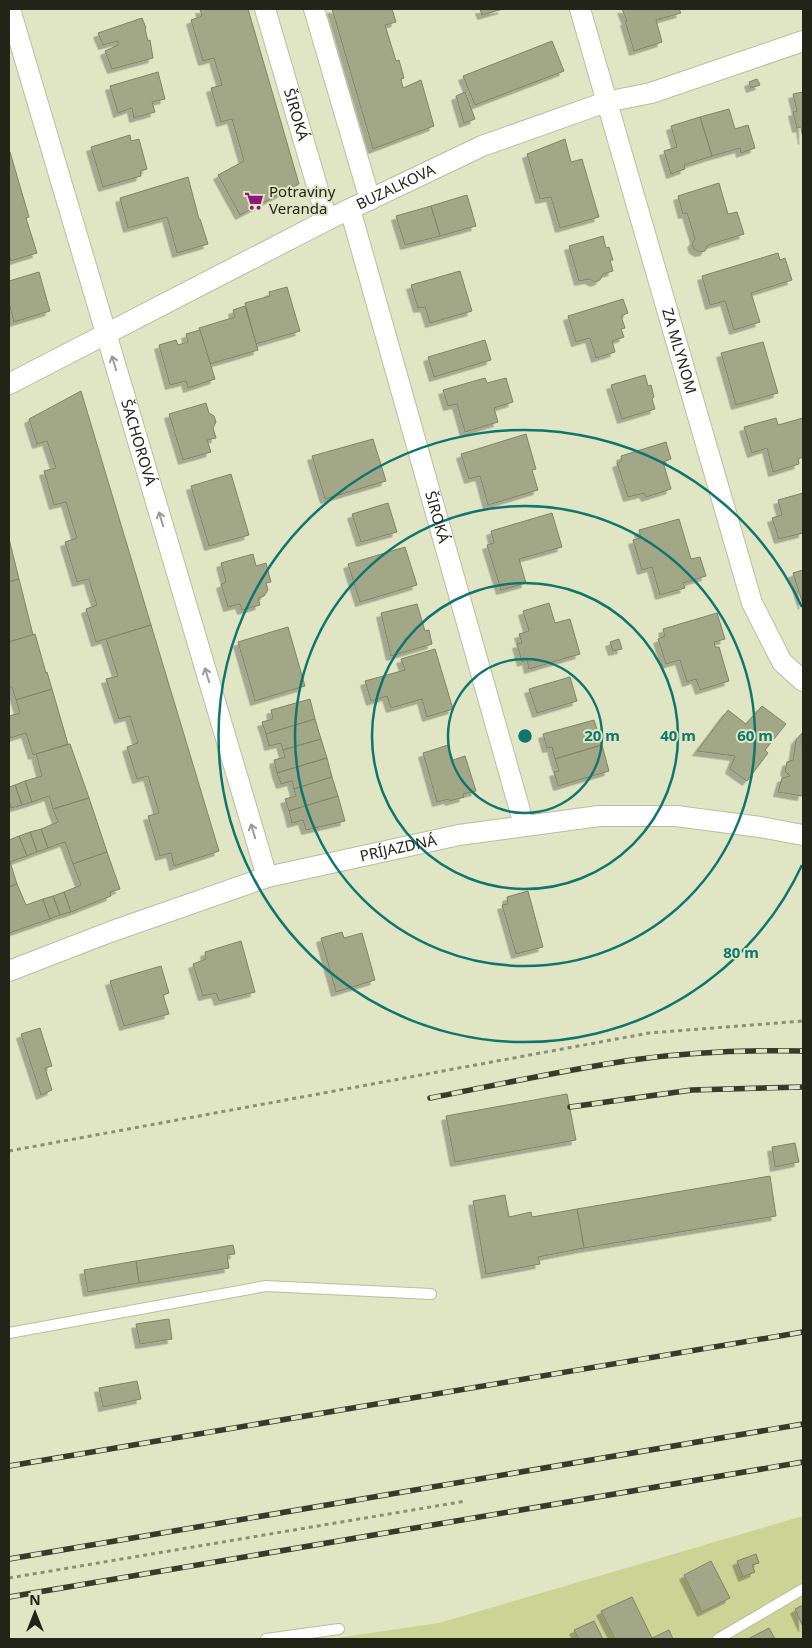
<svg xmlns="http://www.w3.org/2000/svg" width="812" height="1648" viewBox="0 0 812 1648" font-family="'Noto Sans',sans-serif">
<defs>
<filter id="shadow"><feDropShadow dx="-4.5" dy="4.5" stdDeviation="0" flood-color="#0004"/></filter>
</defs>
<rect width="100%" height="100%" fill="#e0e5c4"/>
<polygon fill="#ccd495" points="803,1516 803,1639 329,1639 439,1623"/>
<g fill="#a2a787" stroke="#808466" filter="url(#shadow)">
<polygon points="200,9 248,9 299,184 240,215 218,175 244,161 232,119 221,122 211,88 222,85 214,58 203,61 191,20 202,16"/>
<polygon points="332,9 392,9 396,22 385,25 396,61 399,60 404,78 401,79 403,88 421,80 434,126 373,149"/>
<polygon points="480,9 503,9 482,15"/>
<polygon points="622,9 679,9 681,13 656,20 662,42 634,51 625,21 627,21"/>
<polygon points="142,18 146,28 145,29 148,41 150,40 153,58 112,69 105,51 118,45 118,41 103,45 98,33"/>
<polygon points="552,41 564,71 475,105 463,76"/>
<polygon points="158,72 165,99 152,102 155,112 134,118 132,108 118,113 110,86"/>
<polygon points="757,79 760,85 751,88 749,82"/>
<polygon points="465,92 475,119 464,123 456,96"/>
<polygon points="803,92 803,140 801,127 797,128 793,112 797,111 793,94"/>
<polygon points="729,109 735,129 748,125 755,148 741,153 740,148 712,156 700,117"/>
<polygon points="700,117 712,156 684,165 685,169 671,174 664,151 677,147 671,126"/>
<polygon points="130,135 131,141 139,139 147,169 140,171 141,176 103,187 91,147"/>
<polygon points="565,139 571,162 582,159 599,217 560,228 551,197 540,199 527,154"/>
<polygon points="10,152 29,217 26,218 37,253 11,261 9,254 9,153"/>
<polygon points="188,177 199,219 200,219 208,244 177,253 167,217 128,228 120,198"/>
<polygon points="719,183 728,214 737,212 744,234 708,245 705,251 699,252 694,249 692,244 695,239 687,213 683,214 678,196"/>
<polygon points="467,195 476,226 440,236 431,206"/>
<polygon points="431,206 440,236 405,245 396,216"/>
<polygon points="603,236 606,248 609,247 613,260 610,260 613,271 603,274 600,280 595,282 589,279 579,281 569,246"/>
<polygon points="778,253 780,260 785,258 792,280 751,293 760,322 734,330 725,301 710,305 702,276"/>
<polygon points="460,271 472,311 430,323 425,307 418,308 411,285"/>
<polygon points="39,272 50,311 14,322 9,303 9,281"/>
<polygon points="287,287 300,331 256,344 245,303 270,296 269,292"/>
<polygon points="623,299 628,313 621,316 625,328 621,329 624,337 612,341 615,352 596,358 590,338 576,342 568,316"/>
<polygon points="245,306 258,350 210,364 199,328 235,317 233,310"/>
<polygon points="200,330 215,379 188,388 186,381 170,385 159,345 176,340 178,345 188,342 186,334"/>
<polygon points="485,340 491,360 434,377 428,357"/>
<polygon points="763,342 778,393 736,405 721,353"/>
<polygon points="645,375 648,386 651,385 654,397 652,399 655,409 622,419 611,385"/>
<polygon points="485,378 487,383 506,378 513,402 494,408 498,422 465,432 457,404 448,406 443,390"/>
<polygon points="81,391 151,625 96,642 86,609 97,605 91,587 89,579 77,582 65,542 77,538 71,519 66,502 54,505 44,471 56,468 47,441 37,444 29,419"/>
<polygon points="206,403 209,413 214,416 216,422 213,428 216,438 207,440 211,452 183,460 169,414"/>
<polygon points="776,418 778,425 803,418 803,457 798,459 799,464 773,472 767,448 752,453 744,427"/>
<polygon points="526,434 536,469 532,470 538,490 488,505 480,476 469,479 461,454"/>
<polygon points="373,439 386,481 325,499 312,456"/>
<polygon points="666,442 671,459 663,462 671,489 646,497 644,493 628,497 617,463 622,461 621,456"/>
<polygon points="231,474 249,535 209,546 191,486"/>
<polygon points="803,493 803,533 779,539 772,518 782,515 778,500"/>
<polygon points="388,503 397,532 361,542 352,514"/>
<polygon points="552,513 562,547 519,559 526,583 501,590 487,545 494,543 491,531"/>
<polygon points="679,519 691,559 700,557 706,576 683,583 685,588 660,595 652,567 642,570 633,540 641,538 639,530"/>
<polygon points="9,539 19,579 9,582"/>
<polygon points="405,547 417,585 360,602 348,564"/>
<polygon points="253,554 256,566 266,563 271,582 266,583 268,590 264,596 258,598 260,605 242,610 240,604 228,607 221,584 226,582 221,563"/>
<polygon points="803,570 803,605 793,573"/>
<polygon points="19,579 33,635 9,642 9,582"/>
<polygon points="549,603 555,623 570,619 580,654 529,669 527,660 522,662 517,644 522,643 519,634 529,631 523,611"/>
<polygon points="417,604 425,631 429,630 432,644 391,656 381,613"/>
<polygon points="717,613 725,639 714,642 715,647 719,647 729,681 700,690 696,679 687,682 680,660 666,664 658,639 665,636 663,629"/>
<polygon points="151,625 219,851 174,866 171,853 160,856 148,816 159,813 148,776 137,779 127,747 138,743 130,716 119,719 106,679 118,676 106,639"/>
<polygon points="288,627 305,686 255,701 238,642"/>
<polygon points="35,634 46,673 47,672 52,689 16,700 12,687 9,687 9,642"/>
<polygon points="619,639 622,649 613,651 610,642"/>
<polygon points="435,649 453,709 427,717 422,699 391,708 387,696 371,701 365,681 405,670 401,659"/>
<polygon points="570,677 577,701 537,713 529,689"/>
<polygon points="52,689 68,744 33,755 26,733 10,738 9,716 20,713 16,700"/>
<polygon points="310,699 315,719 266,734 262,722 273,719 271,710"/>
<polygon points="762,706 786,724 765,750 768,753 747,781 730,769 735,756 697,751 728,710 746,724"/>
<polygon points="315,719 321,739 283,750 281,743 269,746 266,734"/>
<polygon points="594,720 602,745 555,759 552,747 547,748 543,734"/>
<polygon points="802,733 803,788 802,796 778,792 782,778 790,776 785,771 787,762 793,760 796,740"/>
<polygon points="321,739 327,758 277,773 274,760 285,757 283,750"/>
<polygon points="70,744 89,798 53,809 49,796 32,802 25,781 42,776 36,754"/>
<polygon points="448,745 453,760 465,756 476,791 463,794 464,797 450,801 449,799 437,802 423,753"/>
<polygon points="602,745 609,771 558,786 554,772 559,771 555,759"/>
<polygon points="327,758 332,777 294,789 292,781 281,784 277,773"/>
<polygon points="332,777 338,796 289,811 285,799 296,796 294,789"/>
<polygon points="25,781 32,802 22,805 15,785"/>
<polygon points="15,785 22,805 11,808 9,800 9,787"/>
<polygon points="338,796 345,821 306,830 303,820 292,823 289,811"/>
<polygon points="89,798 107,852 73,864 65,842 48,848 41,829 58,822 53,809"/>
<polygon points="41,829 48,848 37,852 30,832"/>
<polygon points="30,832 37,852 27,856 19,836"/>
<polygon points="19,836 27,856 10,862 17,884 9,887 9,840"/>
<polygon points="107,852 120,889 110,892 111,896 71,912 64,892 81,885 73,864"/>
<polygon points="17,884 26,905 43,899 50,919 9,933 9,887"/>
<polygon points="528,891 543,947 516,954 502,905 508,904 507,897"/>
<polygon points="64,892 71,912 60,915 53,896"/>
<polygon points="53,896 60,915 50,919 43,899"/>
<polygon points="342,932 344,938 362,933 375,980 336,992 321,938"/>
<polygon points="241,941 255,992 219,1001 216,993 203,996 193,964 206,959 205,952"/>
<polygon points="161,966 169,993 163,995 169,1014 124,1026 110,981"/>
<polygon points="40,1028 52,1066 45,1068 52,1090 41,1095 21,1034"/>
<polygon points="567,1094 576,1140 455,1162 446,1116"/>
<polygon points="795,1143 799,1162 775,1167 772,1147"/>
<polygon points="770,1176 776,1216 584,1248 577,1209"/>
<polygon points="505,1195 509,1217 531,1212 532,1217 577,1209 584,1248 538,1257 540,1264 486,1274 473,1201"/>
<polygon points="233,1245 235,1254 227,1255 229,1268 139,1283 136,1261"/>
<polygon points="136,1261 139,1283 88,1292 84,1270"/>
<polygon points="169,1319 172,1339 140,1344 136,1324"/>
<polygon points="137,1381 141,1399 103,1407 99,1388"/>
<polygon points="756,1554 759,1563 752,1565 755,1572 743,1577 737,1561"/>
<polygon points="711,1561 730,1598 702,1612 684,1575"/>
<polygon points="632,1597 652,1638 651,1639 615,1639 601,1611"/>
<polygon points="803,1605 803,1627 795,1609"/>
<polygon points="594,1621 603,1639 579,1639 574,1630"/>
<polygon points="769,1628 775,1639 748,1639"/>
<polygon points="669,1630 673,1639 651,1639 652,1638"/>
</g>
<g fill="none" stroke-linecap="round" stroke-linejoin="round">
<g stroke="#b9be9e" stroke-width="12">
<g id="service">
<polyline points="9,1333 266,1286 431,1294"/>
<polyline points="266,1639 339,1629"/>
<polyline points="718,1639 803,1589"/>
</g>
</g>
<g stroke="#b9be9e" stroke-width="22">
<g id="minor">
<path id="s1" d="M10 9 267 877"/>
<path id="s2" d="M265 9 327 220"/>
<polyline points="314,9 370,200"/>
<path id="s3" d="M580 9 752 603 782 662 803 681"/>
<path id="s4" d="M350 209 524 825"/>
<path id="s5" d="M9 384 327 220 482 146 606 102 651 93 803 41"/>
<path id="s6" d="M9 971 110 932 267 877 459 835 599 816H676L760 827 803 835"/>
</g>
</g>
<g stroke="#8c8f77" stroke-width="3" stroke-dasharray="4 4" stroke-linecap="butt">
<polyline points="9,1151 649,1033 803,1021"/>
<polyline points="9,1578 466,1501"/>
</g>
<use href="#service" stroke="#fff" stroke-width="10"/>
<use href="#minor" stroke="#fff" stroke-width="20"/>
<g stroke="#383a2b" stroke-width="5.5">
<g id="rail">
<path d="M430 1098C497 1085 564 1070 632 1060 689 1052 746 1050 803 1051"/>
<polyline points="570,1107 692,1090 803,1087"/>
<polyline points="9,1466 803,1332"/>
<polyline points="9,1559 803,1424"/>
<polyline points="9,1597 803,1462"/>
</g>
</g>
<use href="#rail" stroke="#e0e5c4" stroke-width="4" stroke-dasharray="11" stroke-linecap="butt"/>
</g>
<defs><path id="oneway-shaft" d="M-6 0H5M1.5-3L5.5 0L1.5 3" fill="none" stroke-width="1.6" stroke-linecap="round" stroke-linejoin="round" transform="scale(1.25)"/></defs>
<g stroke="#9c9c97">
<use href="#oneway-shaft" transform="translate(114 363) rotate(-107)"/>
<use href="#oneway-shaft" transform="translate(161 519) rotate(-107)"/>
<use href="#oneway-shaft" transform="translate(207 675) rotate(-107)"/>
<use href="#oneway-shaft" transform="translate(253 831) rotate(-107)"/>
</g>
<g fill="none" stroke="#0f766e" stroke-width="2.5">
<circle cx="525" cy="736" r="77"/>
<circle cx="525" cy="736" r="153"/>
<circle cx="525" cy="736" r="230"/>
<path d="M802 865A306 306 0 1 1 802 607"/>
</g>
<defs>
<g id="supermarket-bare" transform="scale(1.5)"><path d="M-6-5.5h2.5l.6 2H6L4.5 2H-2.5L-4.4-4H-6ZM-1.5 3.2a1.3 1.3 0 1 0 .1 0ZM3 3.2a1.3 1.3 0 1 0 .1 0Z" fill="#8c1a7c" stroke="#e0e5c4" stroke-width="2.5" paint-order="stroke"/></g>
</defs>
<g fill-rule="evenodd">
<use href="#supermarket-bare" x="254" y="201"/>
</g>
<g text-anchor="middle" stroke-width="4" stroke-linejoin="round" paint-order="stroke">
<g font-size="15" fill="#222417" stroke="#e0e5c4">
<text dy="5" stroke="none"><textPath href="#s2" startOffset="110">ŠIROKÁ</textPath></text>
<text dy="5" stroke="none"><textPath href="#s5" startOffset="434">BUZALKOVA</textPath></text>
<text dy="5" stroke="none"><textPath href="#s3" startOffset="356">ZA MLYNOM</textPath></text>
<text dy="5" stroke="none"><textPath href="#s1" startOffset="452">ŠACHOROVÁ</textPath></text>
<text dy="5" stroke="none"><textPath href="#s4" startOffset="320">ŠIROKÁ</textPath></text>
<text dy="5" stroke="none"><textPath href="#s6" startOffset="409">PRÍJAZDNÁ</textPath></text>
</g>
<g font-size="15" fill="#222417" stroke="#e0e5c4" text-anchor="start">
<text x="269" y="197">Potraviny<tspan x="269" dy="17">Veranda</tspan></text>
</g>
</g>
<circle cx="525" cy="736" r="8" fill="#0f766e" stroke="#e0e5c4" stroke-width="2.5"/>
<g font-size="15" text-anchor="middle" font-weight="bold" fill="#0f766e" stroke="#e0e5c4" stroke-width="4" stroke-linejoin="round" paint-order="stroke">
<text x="602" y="741">20 m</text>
<text x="678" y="741">40 m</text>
<text x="755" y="741">60 m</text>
<text x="741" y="958">80 m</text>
</g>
<rect width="812" height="1648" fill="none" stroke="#222417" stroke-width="20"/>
<g transform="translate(35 1613)" stroke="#e0e5c4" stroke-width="4" paint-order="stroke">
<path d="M0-4L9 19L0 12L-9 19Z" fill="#222417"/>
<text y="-8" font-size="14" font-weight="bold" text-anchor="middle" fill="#222417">N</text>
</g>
</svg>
